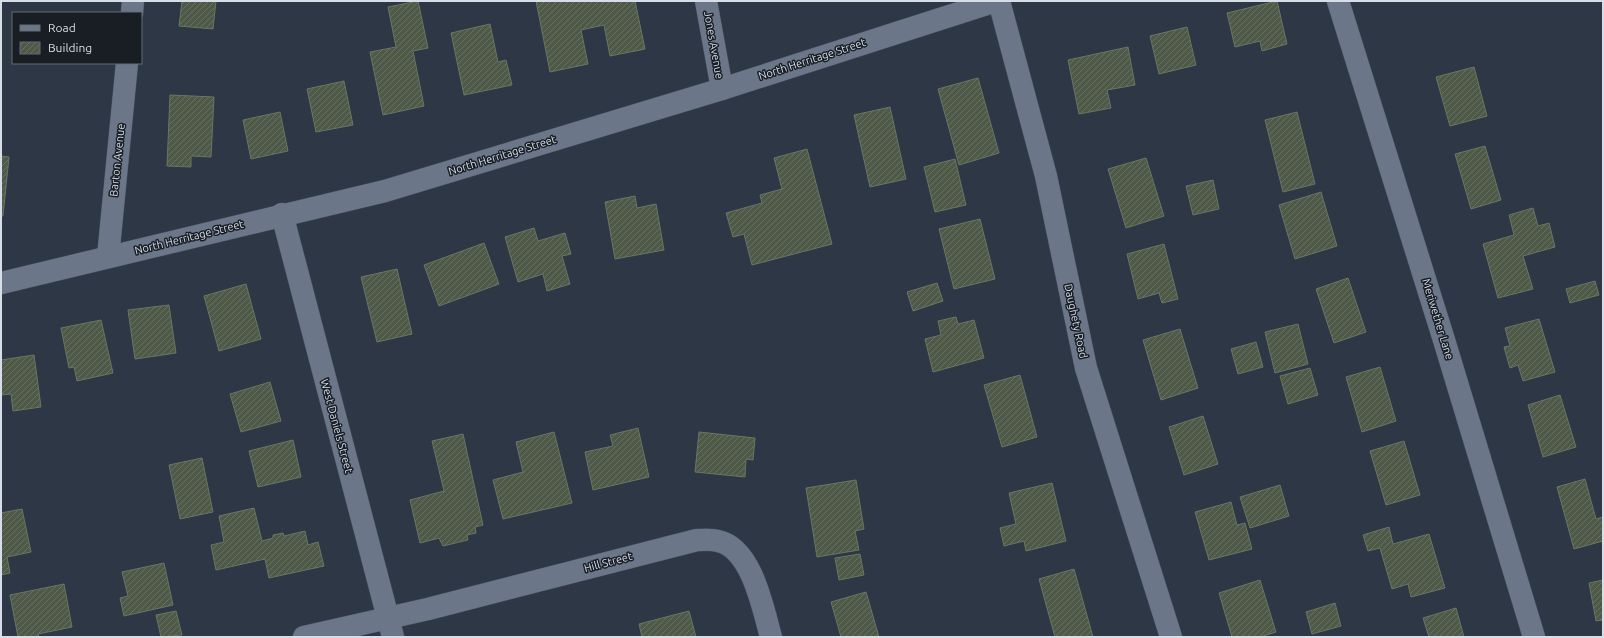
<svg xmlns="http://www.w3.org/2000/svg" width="1604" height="638" viewBox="0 0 1604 638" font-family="Ubuntu,sans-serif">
<defs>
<pattern id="building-hatch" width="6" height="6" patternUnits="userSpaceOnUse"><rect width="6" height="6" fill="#4e5948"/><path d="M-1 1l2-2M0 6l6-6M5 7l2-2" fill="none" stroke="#677062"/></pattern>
</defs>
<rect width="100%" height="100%" fill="#2d3746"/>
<g fill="url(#building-hatch)" stroke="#6a7664">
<polygon points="182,1 216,1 213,29 179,26"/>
<polygon points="418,1 428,48 413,51 424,106 383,115 370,52 396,47 388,7"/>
<polygon points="536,1 635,1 645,49 610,56 604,25 581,30 588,64 550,72"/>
<polygon points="1277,1 1287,44 1262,51 1260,41 1235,47 1227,13"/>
<polygon points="490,24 498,62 506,60 512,85 464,95 451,33"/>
<polygon points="1187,27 1196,65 1159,74 1150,36"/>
<polygon points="1128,47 1135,85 1107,90 1111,108 1079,114 1068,60"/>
<polygon points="1474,67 1487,116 1450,126 1436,77"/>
<polygon points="978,78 999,153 959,165 938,89"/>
<polygon points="344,81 353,125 316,132 307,89"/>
<polygon points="170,95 214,97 211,157 191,156 191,167 167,166"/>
<polygon points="890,107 906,179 870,187 854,115"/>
<polygon points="280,112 288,151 251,159 243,120"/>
<polygon points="1297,112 1315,184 1283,192 1265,120"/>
<polygon points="1485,146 1501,200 1471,209 1455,154"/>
<polygon points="807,149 832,244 752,265 744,234 733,237 726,213 762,203 760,195 782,189 774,158"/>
<polygon points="1,156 9,157 3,216 1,216"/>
<polygon points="1146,158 1164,216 1126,228 1108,169"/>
<polygon points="955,159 966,205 935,212 924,167"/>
<polygon points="1213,180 1219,209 1193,215 1186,186"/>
<polygon points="1321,192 1337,246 1295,259 1279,205"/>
<polygon points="635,196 637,208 656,204 664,250 615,259 605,202"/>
<polygon points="1533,208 1538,226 1549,223 1555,247 1523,256 1533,289 1498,298 1483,244 1514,235 1509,215"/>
<polygon points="980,219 995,279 954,289 939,229"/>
<polygon points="534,228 538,241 565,233 571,254 562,256 570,284 547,291 543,274 518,282 505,237"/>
<polygon points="484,243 499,284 439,306 424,265"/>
<polygon points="1164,244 1178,299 1162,303 1159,293 1138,299 1127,254"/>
<polygon points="397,269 412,334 377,342 361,277"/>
<polygon points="1348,278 1366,332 1334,343 1316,289"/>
<polygon points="1595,281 1599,295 1570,303 1566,289"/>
<polygon points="937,283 943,301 913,311 907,292"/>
<polygon points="246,284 261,339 219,351 204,296"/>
<polygon points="169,305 176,353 135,359 128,310"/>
<polygon points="956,317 958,324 974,320 984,358 933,372 925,339 941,335 938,321"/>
<polygon points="1539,319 1555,372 1523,381 1518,365 1510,368 1504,347 1510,346 1505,328"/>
<polygon points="101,320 113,373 77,381 74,367 69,368 61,328"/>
<polygon points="1298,324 1308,364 1275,373 1265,332"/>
<polygon points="1180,329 1198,388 1161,400 1143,340"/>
<polygon points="1256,342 1263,367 1238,374 1231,349"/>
<polygon points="34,355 41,407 13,411 11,394 1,395 1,360"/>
<polygon points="1380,367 1396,421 1362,432 1346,377"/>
<polygon points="1310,368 1318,395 1288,404 1280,376"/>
<polygon points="1020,375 1037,437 1002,447 984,385"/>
<polygon points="270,382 281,421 241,432 230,394"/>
<polygon points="1560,395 1576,447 1543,457 1528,405"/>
<polygon points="1203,416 1218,464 1184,475 1169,427"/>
<polygon points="638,428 649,477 593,490 585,452 613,446 610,435"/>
<polygon points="554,432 572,503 503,519 493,480 523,472 516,442"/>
<polygon points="699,432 755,438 753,460 746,459 745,477 695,472"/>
<polygon points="463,434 483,525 475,527 476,533 467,535 468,540 443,546 439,538 420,543 410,500 444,491 432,441"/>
<polygon points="293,440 301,477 258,487 249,451"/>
<polygon points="1404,441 1420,495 1386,505 1370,451"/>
<polygon points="202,458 213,512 180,519 169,465"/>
<polygon points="1585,479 1596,519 1603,517 1603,541 1574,549 1557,487"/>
<polygon points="856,480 864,529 855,531 859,550 817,557 806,488"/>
<polygon points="1052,483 1066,541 1026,551 1024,541 1004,546 1000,528 1016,524 1009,493"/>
<polygon points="1280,485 1289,516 1250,528 1240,497"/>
<polygon points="1231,502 1237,525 1245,523 1252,549 1209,560 1195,512"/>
<polygon points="254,508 262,541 273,538 273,535 283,533 284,536 305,531 308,545 318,542 324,566 269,578 265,559 216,570 211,545 224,542 219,516"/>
<polygon points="22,509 31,552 7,557 10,573 1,575 1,513"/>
<polygon points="1389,527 1393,544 1429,534 1445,588 1411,597 1408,584 1392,589 1380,548 1368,551 1363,535"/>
<polygon points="860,554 864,575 839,580 835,558"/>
<polygon points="164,563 173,605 124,616 120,598 128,596 122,572"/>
<polygon points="1074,569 1093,637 1055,637 1039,579"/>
<polygon points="1260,580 1276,632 1260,637 1232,637 1219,593"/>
<polygon points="1603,580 1603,620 1596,621 1589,583"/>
<polygon points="64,584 72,627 38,634 39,637 18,637 10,595"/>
<polygon points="866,592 879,637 841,637 831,602"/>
<polygon points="1335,603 1341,626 1312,634 1306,612"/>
<polygon points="1456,608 1464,637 1429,637 1423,618"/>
<polygon points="176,611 182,635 161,637 156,615"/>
<polygon points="689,611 696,637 642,637 639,624"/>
</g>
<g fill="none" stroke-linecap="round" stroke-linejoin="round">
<g stroke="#4b5461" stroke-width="23">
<g id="street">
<polyline points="706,1 722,89"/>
<polyline points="999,1 1046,176 1086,368 1171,637"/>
<polyline points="1338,1 1444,340 1534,637"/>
<polyline points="132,13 133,1"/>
<polyline points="282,214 393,637"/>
<polyline points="108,257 127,63"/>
<path d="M304 637 428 609 697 540C703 540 711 539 718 541 752 548 763 609 771 637"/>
</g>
</g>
<g stroke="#4b5461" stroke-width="23">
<polyline id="secondary" points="1,283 385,191 722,89 996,1"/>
</g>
<use href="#street" stroke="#6b7789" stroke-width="22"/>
<use href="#secondary" stroke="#6b7789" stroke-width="22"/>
</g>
<g text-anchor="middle" stroke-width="3" stroke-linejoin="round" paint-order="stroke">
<g font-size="11" fill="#d7dee8" stroke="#191e25">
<text transform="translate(714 45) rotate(80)" y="4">Jones Avenue</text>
<text transform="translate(812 59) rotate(-18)" y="4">North Herritage Street</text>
<text transform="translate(502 155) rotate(-17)" y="4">North Herritage Street</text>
<text transform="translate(117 160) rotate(-84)" y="4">Barton Avenue</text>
<text transform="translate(189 237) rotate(-14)" y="4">North Herritage Street</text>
<text transform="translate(1438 319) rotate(73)" y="4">Meriwether Lane</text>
<text transform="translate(1076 321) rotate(78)" y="4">Daughety Road</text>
<text transform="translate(337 426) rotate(75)" y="4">West Daniels Street</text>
<text transform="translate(608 562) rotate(-15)" y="4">Hill Street</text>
</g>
</g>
<rect width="1604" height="638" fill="none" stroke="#d7dee8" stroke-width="4"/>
<rect x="12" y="12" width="130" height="52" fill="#191e25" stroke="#656b73"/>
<rect x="20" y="25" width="20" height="6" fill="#6b7789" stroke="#656b73"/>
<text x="48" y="32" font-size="12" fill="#d7dee8">Road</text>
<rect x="20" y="42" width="20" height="12" fill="url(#building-hatch)" stroke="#656b73"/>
<text x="48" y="52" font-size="12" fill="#d7dee8">Building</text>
</svg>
